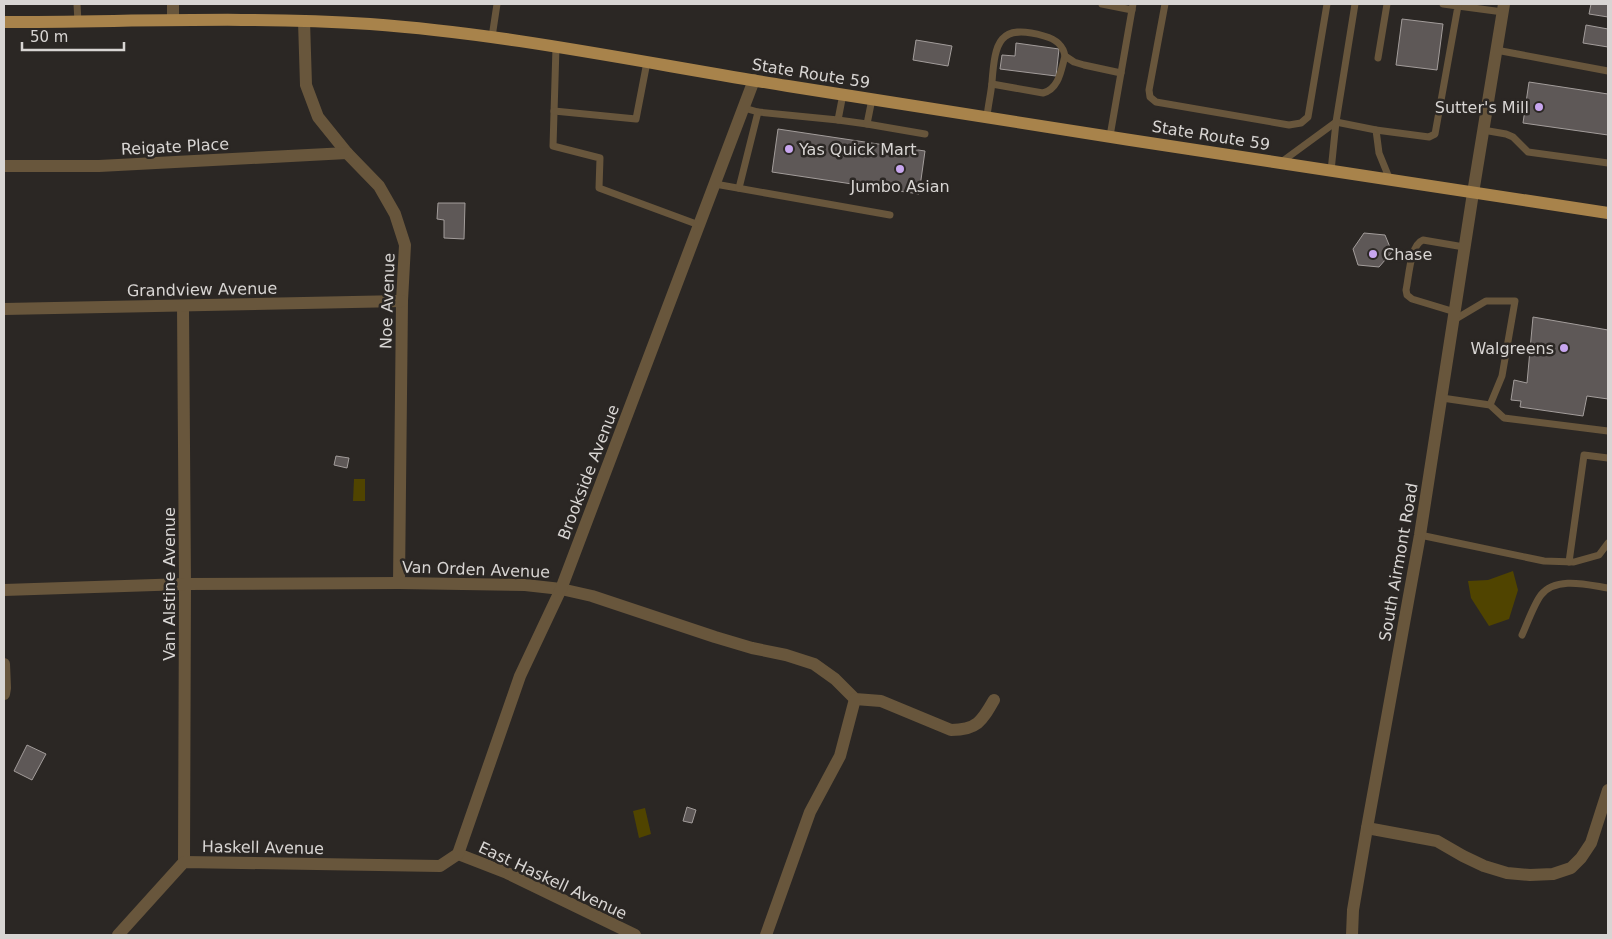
<svg xmlns="http://www.w3.org/2000/svg" width="1612" height="939" viewBox="0 0 1612 939" font-family="'DejaVu Sans',sans-serif">
<rect width="100%" height="100%" fill="#2b2724"/>
<g fill="#504400">
<polygon points="354,479 365,479 365,501 353,501"/>
<polygon points="1513,571 1518,590 1509,619 1489,626 1471,598 1468,581 1488,580"/>
<polygon points="645,808 651,834 639,838 633,811"/>
</g>
<g fill="#5e5857" stroke="#a39d9b">
<polygon points="1591,4 1608,4 1608,17 1589,14"/>
<polygon points="1402,19 1443,24 1437,70 1396,65"/>
<polygon points="1586,25 1608,29 1608,47 1583,43"/>
<polygon points="916,40 952,46 948,66 913,60"/>
<polygon points="1016,43 1059,49 1056,76 1000,69 1002,55 1015,56"/>
<polygon points="1529,82 1608,94 1608,135 1523,123"/>
<polygon points="778,129 925,151 919,194 772,172"/>
<polygon points="438,203 465,203 464,239 444,238 444,220 437,219"/>
<polygon points="1364,233 1385,235 1392,252 1379,267 1358,265 1353,249"/>
<polygon points="1533,317 1608,330 1608,399 1587,396 1583,416 1520,407 1521,401 1511,400 1514,380 1527,383"/>
<polygon points="336,456 349,458 347,468 334,465"/>
<polygon points="27,745 46,754 32,780 14,771"/>
<polygon points="687,807 696,810 692,823 683,821"/>
</g>
<g fill="none" stroke-linecap="round" stroke-linejoin="round">
<g stroke="#68563c" stroke-width="7">
<polyline points="77,4 78,22"/>
<polyline points="1102,4 1132,10"/>
<polyline points="1165,4 1149,90 1150,97 1156,102 1289,125 1301,123 1308,117 1327,4"/>
<polyline points="1458,6 1503,12"/>
<polyline points="492,37 497,4"/>
<polyline points="556,47 553,146 600,158 599,188 699,225"/>
<polyline points="1496,50 1608,71"/>
<polyline points="1378,58 1387,4"/>
<path d="M992 84 1043 93C1059 89 1061 70 1065 56"/>
<polyline points="554,111 636,119 647,62"/>
<polyline points="758,112 838,120 843,94"/>
<path d="M987 117C988 105 991 94 992 82 995 42 999 23 1044 36 1055 39 1063 44 1065 56L1074 62 1084 65 1121 73"/>
<polyline points="838,120 867,124 872,99"/>
<polyline points="867,124 925,134"/>
<polyline points="1376,130 1379,153 1390,180"/>
<polyline points="1483,130 1506,134 1513,137 1528,152 1608,163"/>
<polyline points="1110,136 1133,4"/>
<polyline points="1280,163 1336,122 1376,130 1429,137 1435,134 1458,6 1443,4"/>
<polyline points="1331,171 1336,122 1355,4"/>
<polyline points="715,184 890,215"/>
<polyline points="739,188 758,112 744,108"/>
<path d="M1455 312 1412 299 1407 295 1406 290C1409 277 1410 245 1423 240L1464 247"/>
<polyline points="1454,320 1486,301 1515,301 1502,376 1490,405"/>
<polyline points="1442,398 1490,405 1504,418 1608,431"/>
<polyline points="1420,535 1544,561 1574,562 1599,555 1608,543"/>
<polyline points="1569,562 1584,455 1608,458"/>
<path d="M1522 635C1527 624 1534 604 1541 595 1556 576 1588 585 1608 588"/>
</g>
<g stroke="#68563c" stroke-width="12">
<polyline points="173,20 173,4"/>
<polyline points="304,21 306,85 318,117 347,153 379,186 395,214 405,245 402,301 399,583"/>
<polyline points="4,166 99,166 347,153"/>
<polyline points="183,306 185,584 184,862"/>
<polyline points="4,309 402,301"/>
<path d="M4 590 185 584 399 583 525 585 561 589 592 596 715 637 752 648 786 655 814 664 835 679 855 699 881 701 951 730C977 730 982 721 994 700"/>
<polyline points="4,664 5,688 4,694"/>
<polyline points="1367,828 1437,841 1463,856 1484,866 1507,873 1530,875 1553,874 1571,868 1581,858 1591,843 1608,790"/>
<polyline points="458,854 507,873 635,935"/>
<polyline points="766,935 810,812 840,756 855,699"/>
</g>
<g stroke="#68563c" stroke-width="12">
<polyline points="118,935 184,862 440,866 458,854 520,676 561,589 754,80"/>
<polyline points="1352,935 1353,910 1367,828 1420,535 1473,193 1504,4"/>
</g>
<path stroke="#a8834b" stroke-width="12" d="M4 22C126 22 248 16 370 24 510 34 649 64 788 86 1061 129 1335 173 1608 213"/>
</g>
<g fill="#c8a6ef" stroke="#2b2724" stroke-width="2">
<circle cx="1539" cy="107" r="5"/>
<circle cx="789" cy="149" r="5"/>
<circle cx="900" cy="169" r="5"/>
<circle cx="1373" cy="254" r="5"/>
<circle cx="1564" cy="348" r="5"/>
</g>
<g text-anchor="middle" stroke-width="5" stroke-linejoin="round" paint-order="stroke">
<g font-size="16" fill="#d8d5d3" stroke="#2b2724">
<text transform="translate(811 73) rotate(9)" y="6">State Route 59</text>
<text transform="translate(1211 135) rotate(9)" y="6">State Route 59</text>
<text transform="translate(175 146) rotate(-3)" y="6">Reigate Place</text>
<text transform="translate(202 289) rotate(-1)" y="6">Grandview Avenue</text>
<text transform="translate(387 301) rotate(-88)" y="6">Noe Avenue</text>
<text transform="translate(588 472) rotate(-69)" y="6">Brookside Avenue</text>
<text transform="translate(1398 562) rotate(-80)" y="6">South Airmont Road</text>
<text transform="translate(476 569) rotate(2)" y="6">Van Orden Avenue</text>
<text transform="translate(169 584) rotate(-90)" y="6">Van Alstine Avenue</text>
<text transform="translate(263 847) rotate(1)" y="6">Haskell Avenue</text>
<text transform="translate(553 880) rotate(25)" y="6">East Haskell Avenue</text>
</g>
<g font-size="16" fill="#d8d5d3" stroke="#2b2724" text-anchor="end">
<text x="1529" y="113">Sutter's Mill</text>
<text x="799" y="155" text-anchor="start">Yas Quick Mart</text>
<text x="900" y="192" text-anchor="middle">Jumbo Asian</text>
<text x="1383" y="260" text-anchor="start">Chase</text>
<text x="1554" y="354">Walgreens</text>
</g>
</g>
<rect width="1612" height="939" fill="none" stroke="#d8d5d3" stroke-width="10"/>
<path d="M22 42v8h102v-8" fill="none" stroke="#d8d5d3" stroke-width="2.5"/>
<text x="30" y="42" font-size="15" fill="#d8d5d3" stroke="#2b2724" stroke-width="4" paint-order="stroke">50 m</text>
</svg>
